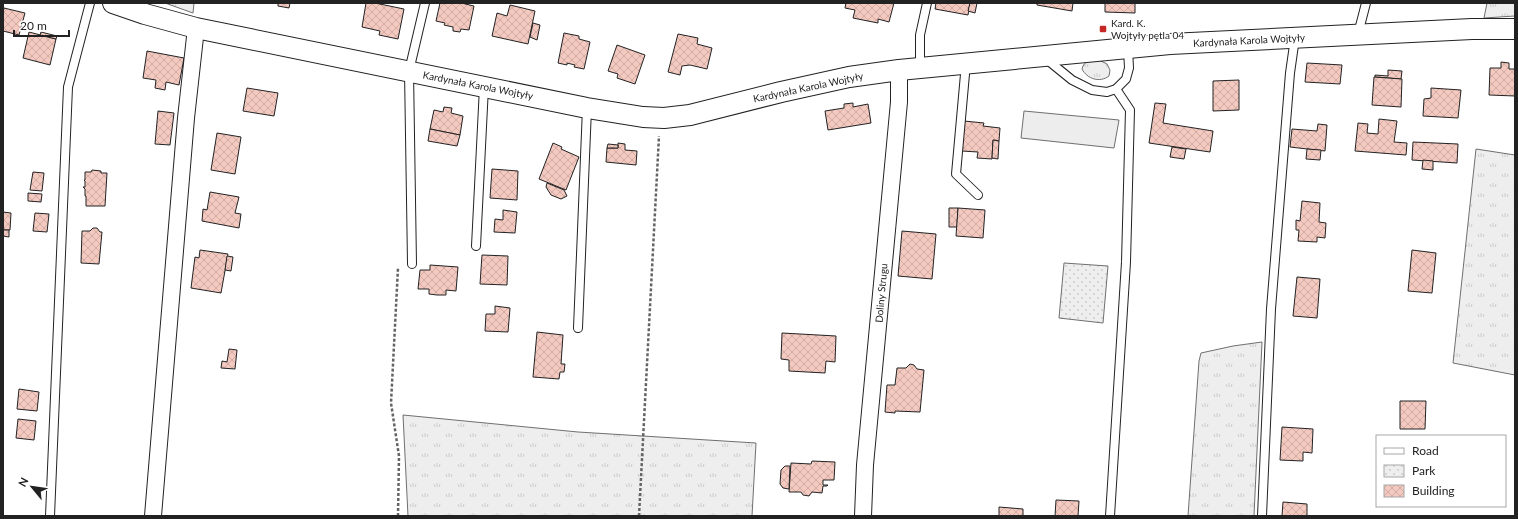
<svg xmlns="http://www.w3.org/2000/svg" width="1518" height="519" viewBox="0 0 1518 519" font-family="Lato,sans-serif">
<defs>
<pattern id="grass-tufts" width="24" height="20" patternUnits="userSpaceOnUse"><rect width="24" height="20" fill="#eee"/><path d="M3 7l-1-3M5 7V3M7 7l1-3M15 17l-1-3M17 17v-4M19 17l1-3" fill="none" stroke="#ccc"/></pattern>
<pattern id="park-dots" width="8" height="8" patternUnits="userSpaceOnUse"><rect width="8" height="8" fill="#eee"/><path d="M2 2h.1M6 6h.1" fill="none" stroke="#ccc" stroke-width="1.8" stroke-linecap="round"/></pattern>
<pattern id="building-cross-hatch" width="8" height="8" patternUnits="userSpaceOnUse"><rect width="8" height="8" fill="#f3c9c0"/><path d="M0 0l8 8M0 8l8-8" fill="none" stroke="#d0aca5"/></pattern>
</defs>
<rect width="100%" height="100%" fill="#fff"/>
<g fill="url(#grass-tufts)" stroke="#6f6f6f">
<polygon points="165,3 194,3 193,13"/>
<polygon points="1487,3 1515,3 1515,16 1484,18"/>
<path d="M1099 60 1107 64 1110 70 1109 76C1100 83 1087 79 1082 69 1084 60 1091 61 1099 60Z"/>
<polygon points="1476,149 1515,155 1515,375 1453,363"/>
<polygon points="1262,342 1254,516 1188,516 1199,361 1201,353 1233,346"/>
<polygon points="403,415 578,432 756,443 752,516 408,516"/>
</g>
<polygon fill="url(#park-dots)" stroke="#6f6f6f" points="1064,263 1108,266 1103,323 1059,318"/>
<polygon fill="#ededed" stroke="#6f6f6f" points="1024,111 1119,120 1114,148 1021,138"/>
<g fill="url(#building-cross-hatch)" stroke="#222">
<polygon points="278,3 290,3 289,8 278,6"/>
<polygon points="366,3 375,3 404,9 398,39 379,35 380,31 362,27"/>
<polygon points="440,3 461,3 474,6 469,30 461,29 460,32 453,31 453,27 444,25 445,23 436,21"/>
<polygon points="844,3 894,3 889,22 878,19 878,23 853,18 855,10 845,8 846,3"/>
<polygon points="936,3 970,3 968,15 935,9"/>
<polygon points="970,3 977,3 975,13 968,11"/>
<polygon points="1037,3 1073,3 1072,11 1037,5"/>
<polygon points="1105,3 1135,3 1135,13 1105,12"/>
<polygon points="510,5 535,11 528,44 492,36 497,13 507,16"/>
<polygon points="4,8 25,13 19,35 3,31 3,13"/>
<polygon points="533,23 540,25 537,40 530,37"/>
<polygon points="29,32 56,39 50,65 23,58"/>
<polygon points="41,32 57,36 56,39 40,35"/>
<polygon points="564,33 579,36 579,39 590,42 584,69 574,67 575,65 567,63 567,65 558,63"/>
<polygon points="678,34 698,38 697,44 712,48 707,69 690,65 682,66 680,75 668,72"/>
<polygon points="617,45 645,55 635,84 617,78 618,74 608,71"/>
<polygon points="147,51 184,58 179,85 166,82 165,90 155,88 156,80 143,78"/>
<polygon points="1501,62 1509,63 1509,69 1515,69 1515,96 1489,95 1490,68 1501,68"/>
<polygon points="1307,63 1342,65 1340,84 1305,82"/>
<polygon points="1388,70 1402,71 1401,79 1375,77 1375,75 1388,76"/>
<polygon points="1374,77 1402,79 1401,107 1372,105"/>
<polygon points="1239,80 1239,110 1213,111 1213,81"/>
<polygon points="247,88 278,93 274,116 243,111"/>
<polygon points="1431,88 1461,90 1458,118 1423,116 1424,99 1431,98"/>
<polygon points="853,103 853,107 868,104 871,123 828,130 825,111 844,108 844,104"/>
<polygon points="1155,103 1166,104 1163,123 1213,131 1210,152 1149,143"/>
<polygon points="444,107 452,108 451,113 463,116 460,135 430,129 434,110 443,112"/>
<polygon points="158,111 174,113 170,145 155,144"/>
<polygon points="1379,119 1397,121 1394,142 1407,143 1406,155 1355,151 1358,123 1368,124 1367,133 1378,134"/>
<polygon points="964,121 984,123 983,126 1000,128 999,141 993,140 992,159 977,158 978,152 962,151"/>
<polygon points="1318,124 1327,125 1325,151 1290,147 1292,129 1317,131"/>
<polygon points="430,129 460,135 457,146 428,141"/>
<polygon points="217,133 241,137 235,174 211,170"/>
<polygon points="993,140 999,141 998,159 992,158"/>
<polygon points="1413,142 1458,144 1457,163 1412,160"/>
<polygon points="553,143 562,147 561,149 579,157 566,190 539,179"/>
<polygon points="618,143 625,144 625,150 637,151 636,165 606,162 607,148 618,148"/>
<polygon points="608,144 618,145 618,148 607,148"/>
<polygon points="1172,147 1186,149 1184,159 1170,157"/>
<polygon points="1307,149 1321,150 1320,160 1306,159"/>
<polygon points="1423,160 1433,161 1433,170 1422,169"/>
<polygon points="492,169 518,171 517,200 490,198"/>
<polygon points="92,170 101,171 101,173 107,173 105,206 86,206 86,196 85,196 85,189 83,187 85,187 85,181 84,180 85,180 85,172 91,172"/>
<polygon points="33,172 44,173 42,191 30,190"/>
<polygon points="547,183 564,190 567,196 561,199 551,195 546,187"/>
<polygon points="210,192 239,197 235,213 241,214 239,228 202,221 203,209 207,210"/>
<polygon points="28,193 42,194 41,202 28,201"/>
<polygon points="1302,201 1320,203 1319,222 1326,223 1325,238 1317,237 1317,242 1298,241 1299,230 1296,230 1296,220 1300,221"/>
<polygon points="949,208 958,208 957,227 949,227"/>
<polygon points="958,208 985,210 983,238 956,236"/>
<polygon points="503,210 517,212 515,233 494,232 495,219 503,220"/>
<polygon points="3,212 11,213 10,230 3,230"/>
<polygon points="35,213 49,214 47,232 33,231"/>
<polygon points="93,228 97,228 100,232 102,232 99,264 81,263 82,231 90,231"/>
<polygon points="3,230 9,230 9,237 3,236"/>
<polygon points="902,231 936,234 932,279 898,276"/>
<polygon points="200,250 228,254 221,293 191,288 195,257 199,258"/>
<polygon points="1412,250 1436,253 1432,293 1408,291"/>
<polygon points="482,255 508,256 507,285 480,284"/>
<polygon points="227,256 233,257 231,271 225,270"/>
<polygon points="430,265 458,267 456,291 446,290 446,295 437,295 429,294 429,289 418,289 420,270 430,270"/>
<polygon points="1297,277 1320,279 1317,318 1293,316"/>
<polygon points="495,306 510,308 508,332 485,331 486,314 495,314"/>
<polygon points="537,332 563,335 561,364 565,364 564,372 560,372 559,379 533,377"/>
<polygon points="782,333 836,336 835,362 826,361 825,373 789,371 789,360 781,359"/>
<polygon points="229,349 237,350 235,369 221,368 222,361 227,362"/>
<polygon points="910,364 914,365 917,369 924,370 920,412 895,411 895,413 885,412 887,385 895,385 897,368 906,368"/>
<polygon points="19,389 39,392 37,411 17,409"/>
<polygon points="1400,401 1426,401 1425,429 1400,429"/>
<polygon points="18,419 36,421 34,440 16,438"/>
<polygon points="1282,427 1313,429 1312,453 1303,452 1303,461 1280,460"/>
<polygon points="812,461 835,462 834,480 823,480 823,485 828,485 827,486 823,486 822,493 812,492 809,496 803,495 801,492 789,492 791,463 811,464"/>
<polygon points="785,466 790,466 789,489 783,488 780,484 781,470"/>
<polygon points="1056,500 1079,501 1078,516 1055,516"/>
<polygon points="1283,502 1307,504 1307,516 1282,516"/>
<polygon points="999,507 1023,509 1023,516 999,516"/>
</g>
<g fill="none" stroke-linecap="round" stroke-linejoin="round">
<g stroke="#222" stroke-width="10">
<g id="service">
<polyline points="1358,34 1366,3"/>
<polyline points="1045,58 1072,80 1092,90 1107,92 1116,89 1126,79 1129,68 1128,49"/>
<polyline points="966,63 956,174 978,195"/>
<polyline points="920,67 920,35 927,3"/>
<polyline points="476,246 484,87"/>
<polyline points="412,264 409,71 425,3"/>
<polyline points="578,328 587,108"/>
<polyline points="50,516 68,87 90,3"/>
<polyline points="1110,516 1126,262 1130,110 1116,89"/>
<polyline points="1262,516 1271,309 1290,73 1295,38"/>
</g>
</g>
<g stroke="#222" stroke-width="18">
<g id="minor">
<polyline points="153,516 186,118 196,28"/>
<polyline points="863,516 865,465 899,102 899,70"/>
</g>
</g>
<g stroke="#222" stroke-width="22">
<polyline id="tertiary" points="113,3 145,14 196,28 587,108 643,117 664,118 690,115 781,92 849,77 899,70 1170,44 1472,29 1515,29"/>
</g>
<g stroke="#646464" stroke-width="2.5" stroke-dasharray="3 2" stroke-linecap="butt">
<polyline points="398,516 399,456 391,403 398,268"/>
<polyline points="639,516 659,136"/>
</g>
<use href="#service" stroke="#fff" stroke-width="8"/>
<use href="#minor" stroke="#fff" stroke-width="16"/>
<use href="#tertiary" stroke="#fff" stroke-width="20"/>
</g>
<rect fill="#c62828" stroke="#fff" stroke-width="1.5" x="1099" y="25" width="8" height="8" rx="2"/>
<g text-anchor="middle" stroke-width="3" stroke-linejoin="round" paint-order="stroke">
<g font-size="10" fill="#222" stroke="#fff" text-anchor="start">
<text x="1111" y="27">Kard. K.<tspan x="1111" dy="12">Wojtyły pętla 04</tspan></text>
</g>
<g font-size="10" fill="#222" stroke="#fff">
<text transform="translate(1249 40) rotate(-3)" y="4">Kardynała Karola Wojtyły</text>
<text transform="translate(478 85) rotate(11)" y="4">Kardynała Karola Wojtyły</text>
<text transform="translate(808 87) rotate(-12)" y="4">Kardynała Karola Wojtyły</text>
<text transform="translate(881 293) rotate(-85)" y="4">Doliny Strugu</text>
</g>
</g>
<rect width="1518" height="519" fill="none" stroke="#222222" stroke-width="8"/>
<rect x="1376" y="435" width="130" height="72" fill="#ffffff" stroke="#a7a7a7"/>
<rect x="1384" y="448" width="20" height="6" fill="#ffffff" stroke="#a7a7a7"/>
<text x="1412" y="455" font-size="12" fill="#222222">Road</text>
<rect x="1384" y="465" width="20" height="12" fill="url(#park-dots)" stroke="#a7a7a7"/>
<text x="1412" y="475" font-size="12" fill="#222222">Park</text>
<rect x="1384" y="485" width="20" height="12" fill="url(#building-cross-hatch)" stroke="#a7a7a7"/>
<text x="1412" y="495" font-size="12" fill="#222222">Building</text>
<g transform="translate(32 487) rotate(299)" stroke="#ffffff" stroke-width="3" paint-order="stroke">
<path d="M0-3L7 15L0 10L-7 15Z" fill="#222222"/>
<text y="-6" font-size="11" font-weight="bold" text-anchor="middle" fill="#222222">N</text>
</g>
<path d="M14 30v6h55v-6" fill="none" stroke="#222222" stroke-width="2"/>
<text x="20" y="30" font-size="12" fill="#222222" stroke="#ffffff" stroke-width="3" paint-order="stroke">20 m</text>
</svg>
